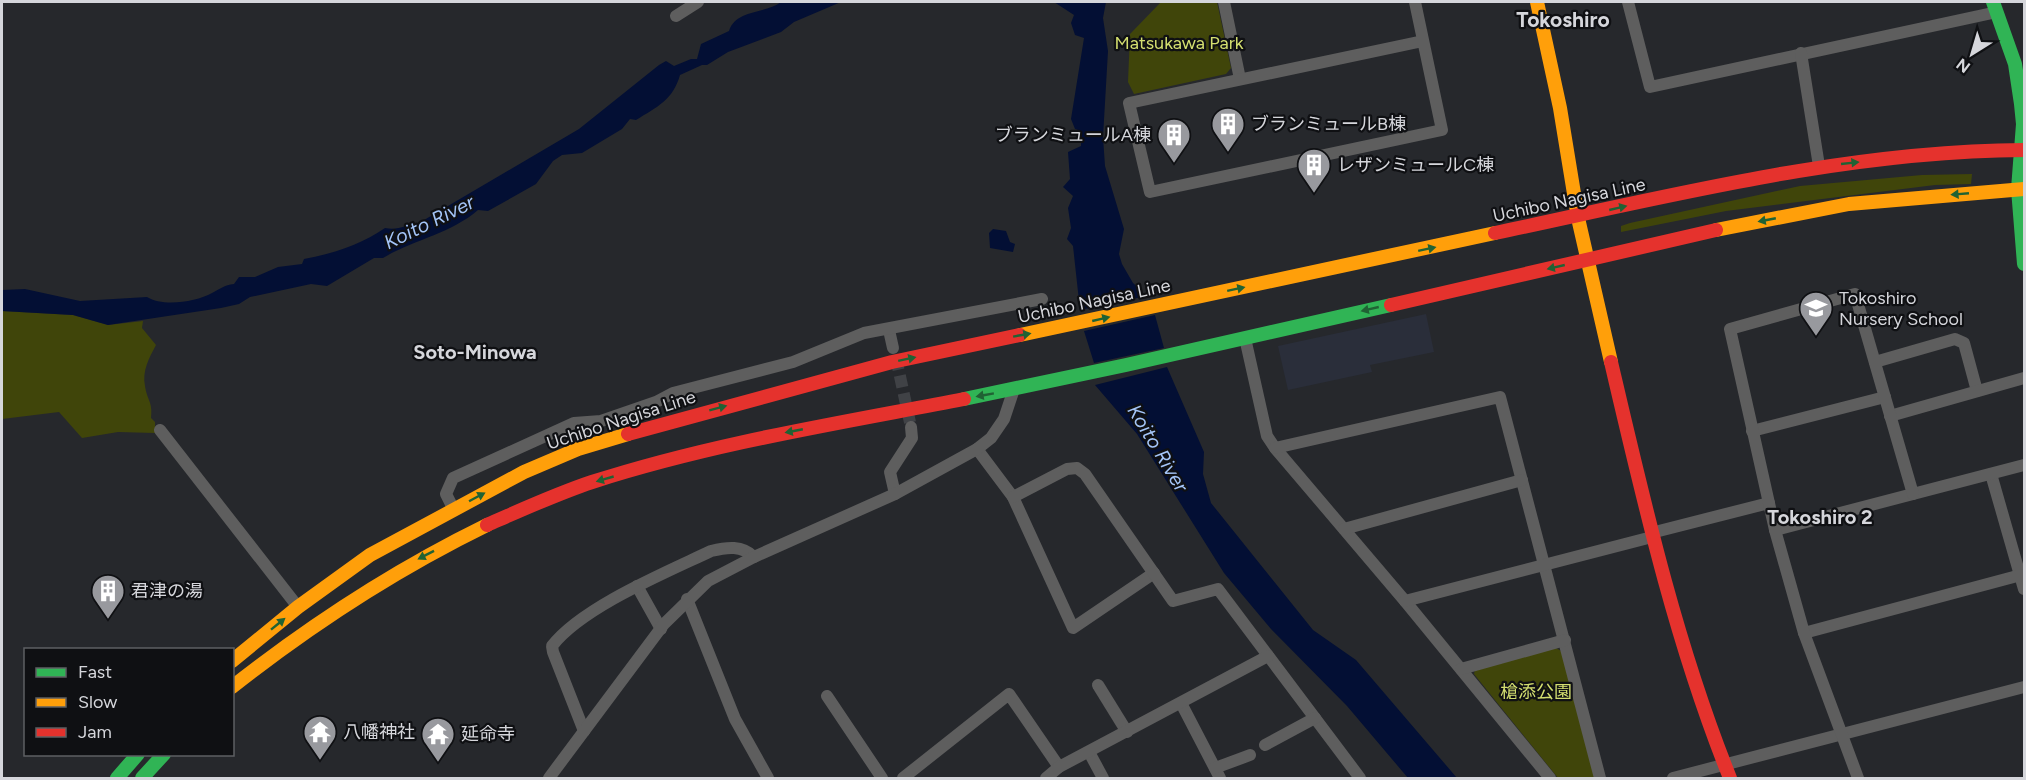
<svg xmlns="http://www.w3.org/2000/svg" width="2026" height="780" viewBox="0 0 2026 780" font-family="Figtree,'Noto Sans JP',sans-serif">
<rect width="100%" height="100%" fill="#26282c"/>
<polygon fill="#2a2e3a" points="1426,314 1434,352 1370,365 1372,372 1288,390 1278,346"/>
<g fill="#40450a">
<polygon points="1161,2 1217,2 1231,68 1226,74 1134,94 1128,82 1130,34"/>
<polygon points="1972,174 1971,184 1935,185 1726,211 1621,232 1621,226 1630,223 1800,186 1922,175"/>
<path d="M2 311 73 315 108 325 143 321 142 328 156 345C149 358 142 371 145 386 147 400 153 402 151 418L155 422V433L118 432 82 438 59 412 2 419Z"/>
<polygon points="1556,648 1563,652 1596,778 1558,778 1474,674 1475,670"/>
</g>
<g fill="#030f34">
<path d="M781 2H841L794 22 781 32 728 52 707 65H702L680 75C673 100 657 107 636 120L630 119 622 129 582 153 562 155 553 161 536 184 488 211 478 210C450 234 415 239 383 258H374L327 286 311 284 250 297 239 304 221 308 108 325 73 315 2 311V290L25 289 80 301 147 297C163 307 196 302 212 293 220 289 224 285 234 284L239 277H255L278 267 302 264 304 259C332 254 362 244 385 228 399 231 406 224 419 223L579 129 659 65 666 61 674 66 691 59H697L701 44 729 31C736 9 766 14 781 2Z"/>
<polygon points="1054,2 1106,2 1103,18 1108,51 1103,137 1105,166 1124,229 1119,254 1122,264 1133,283 1142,291 1142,297 1080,310 1073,246 1067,239 1071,228 1068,208 1073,196 1063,187 1070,179 1068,152 1081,146 1081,131 1075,129 1071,119 1084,38 1075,35 1071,23 1074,15"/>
<polygon points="993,229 1006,231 1010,242 1015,244 1013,252 990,248 989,233"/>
<polygon points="1155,315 1164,348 1094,363 1084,331"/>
<polygon points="1167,367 1204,452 1203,474 1211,503 1313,630 1356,660 1457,778 1408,778 1347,706 1271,629 1224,573 1137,434 1095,385"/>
</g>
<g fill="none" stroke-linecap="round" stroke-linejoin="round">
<polyline stroke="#404246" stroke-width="12" stroke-dasharray="12 6" stroke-linecap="butt" points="896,358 911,427"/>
<g stroke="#5e5e5e" stroke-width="12">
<polyline points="1224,2 1240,79"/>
<polyline points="1415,2 1442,130 1150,192 1129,103 1423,41"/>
<polyline points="1628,2 1650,87 1997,12"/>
<polyline points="676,16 698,2"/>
<polyline points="1801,53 1819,166"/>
<polyline points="889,330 893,348"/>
<polyline points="1245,338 1267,436 1275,448 1405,601 1550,778"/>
<polyline points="1875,362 1955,339 1964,343 1977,391"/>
<polyline points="1890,416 2024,378"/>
<polyline points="160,430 298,607"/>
<polyline points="1752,431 1885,397"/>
<polyline points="1275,448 1500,397 1600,778"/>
<polyline points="977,449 1013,497 1073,628 1154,573"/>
<polyline points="1991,474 2024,589"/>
<polyline points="895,494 890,472 912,438 911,427"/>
<polyline points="1013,497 1067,469 1077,468 1085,474 1173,601 1218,589 1360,778"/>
<polyline points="454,510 446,494 453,478 574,423 601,421 656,402 673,393 793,362 864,333 1042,299"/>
<polyline points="1344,529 1522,480"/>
<polyline points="1775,530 2024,465"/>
<polyline points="1651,533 1769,503"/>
<polyline points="637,586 661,629"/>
<polyline points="687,599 735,719 768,778"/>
<polyline points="1405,601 1652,537"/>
<polyline points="1804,633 2021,575"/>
<polyline points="1461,669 1565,640"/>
<polyline points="1098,685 1127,732"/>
<polyline points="827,696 882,778"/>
<polyline points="1181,703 1220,778"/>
<path d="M584 731 553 652 552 646C582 607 667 572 711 551 727 547 742 545 754 557"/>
<polyline points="1265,745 1315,718"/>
<polyline points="1089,752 1103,778"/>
<polyline points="1215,768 1250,755"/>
<polyline points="549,778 664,624 708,581 754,557 895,494 977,449 991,438 1004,419 1014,389"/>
<polyline points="903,778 1009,694 1059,767"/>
<polyline points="1046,778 1059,767 1268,656"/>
<polyline points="1673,778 2024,687"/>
<polyline points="1858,778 1804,633 1775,530 1730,329 1855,294 1913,494"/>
</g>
<g stroke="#30b455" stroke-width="14">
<polyline points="1993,2 2015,64 2021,104 2023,124 2018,189 2024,264"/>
<polyline points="964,399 1126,365 1391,305"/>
<polyline points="117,778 138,754"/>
<polyline points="142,778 164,754"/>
</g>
<g stroke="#ff9f0a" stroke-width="14">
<polyline points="1537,2 1560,108 1578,218 1611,362"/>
<polyline points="1716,230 1849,204 2024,189"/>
<polyline points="1020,335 1495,233"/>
<polyline points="232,661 298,607 370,555 524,472 578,449 628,434"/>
<path d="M232 687C312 624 395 570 487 525"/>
</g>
<g stroke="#e5322d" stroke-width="14">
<path d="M1495 233C1670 196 1845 151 2024 150"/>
<polyline points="1391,305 1716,230"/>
<path d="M1611 362C1644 503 1676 644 1730 778"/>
<polyline points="628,434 892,362 1020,335"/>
<path d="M487 525C521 510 556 494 592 482 713 443 840 423 964 399"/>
</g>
</g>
<defs><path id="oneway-solid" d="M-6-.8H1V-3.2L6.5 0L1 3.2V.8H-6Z" transform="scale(1.5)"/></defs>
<g fill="#206234">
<use href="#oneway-solid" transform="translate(1850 163) rotate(-6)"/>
<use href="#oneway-solid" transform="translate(1960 194) rotate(175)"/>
<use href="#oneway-solid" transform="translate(1618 208) rotate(-13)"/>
<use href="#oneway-solid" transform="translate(1767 220) rotate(169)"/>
<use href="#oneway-solid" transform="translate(1427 249) rotate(-12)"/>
<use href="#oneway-solid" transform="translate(1556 267) rotate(167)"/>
<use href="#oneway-solid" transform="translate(1236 289) rotate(-12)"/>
<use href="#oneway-solid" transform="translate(1370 309) rotate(167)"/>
<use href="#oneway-solid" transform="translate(1101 319) rotate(-13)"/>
<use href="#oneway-solid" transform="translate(1022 335) rotate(-10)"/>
<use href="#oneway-solid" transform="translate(907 359) rotate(-12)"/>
<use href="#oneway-solid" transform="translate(985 395) rotate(170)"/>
<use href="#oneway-solid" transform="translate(718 408) rotate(-15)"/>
<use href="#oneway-solid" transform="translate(794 431) rotate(169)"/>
<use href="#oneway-solid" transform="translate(605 479) rotate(164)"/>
<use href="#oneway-solid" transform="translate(477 497) rotate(-28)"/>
<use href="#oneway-solid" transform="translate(426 555) rotate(153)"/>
<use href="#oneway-solid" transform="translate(278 624) rotate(-39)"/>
</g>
<defs>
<g id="building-pin" transform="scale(1.725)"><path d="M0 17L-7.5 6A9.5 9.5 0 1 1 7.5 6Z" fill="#98999e" stroke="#0f1013"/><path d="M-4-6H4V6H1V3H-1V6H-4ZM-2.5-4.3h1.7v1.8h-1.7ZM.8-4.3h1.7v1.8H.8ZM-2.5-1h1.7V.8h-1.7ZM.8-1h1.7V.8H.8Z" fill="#fff"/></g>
<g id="school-pin" transform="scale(1.725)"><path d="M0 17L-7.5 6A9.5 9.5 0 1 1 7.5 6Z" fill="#98999e" stroke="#0f1013"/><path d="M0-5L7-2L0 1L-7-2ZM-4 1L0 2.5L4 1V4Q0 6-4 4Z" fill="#fff"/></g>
<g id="temple-pin" transform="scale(1.725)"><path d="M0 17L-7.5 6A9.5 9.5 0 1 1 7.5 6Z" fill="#98999e" stroke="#0f1013"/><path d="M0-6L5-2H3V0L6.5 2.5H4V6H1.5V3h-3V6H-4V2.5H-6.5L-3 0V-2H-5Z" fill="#fff"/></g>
</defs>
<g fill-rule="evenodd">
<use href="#building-pin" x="1228" y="124"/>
<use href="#building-pin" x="1174" y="135"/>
<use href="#building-pin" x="1314" y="165"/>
<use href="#school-pin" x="1816" y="308"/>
<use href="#building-pin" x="108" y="591"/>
<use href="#temple-pin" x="320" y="732"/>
<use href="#temple-pin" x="438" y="734"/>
</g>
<g text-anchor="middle" stroke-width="4.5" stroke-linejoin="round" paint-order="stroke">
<g font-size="18" fill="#d4df70" stroke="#0f1013">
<text x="1179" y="49">Matsukawa Park</text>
<text x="1536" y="698">槍添公園</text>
</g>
<g font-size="18" fill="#d5d6db" stroke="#0f1013" text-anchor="start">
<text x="1251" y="130">ブランミュールB棟</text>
<text x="1151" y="141" text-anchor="end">ブランミュールA棟</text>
<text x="1337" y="171">レザンミュールC棟</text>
<text x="1839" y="304">Tokoshiro<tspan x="1839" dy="21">Nursery School</tspan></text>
<text x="131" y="597">君津の湯</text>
<text x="343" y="738">八幡神社</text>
<text x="461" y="740">延命寺</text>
</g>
<g font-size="18" fill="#d5d6db" stroke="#0f1013">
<text transform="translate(1569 200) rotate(-12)" y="6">Uchibo Nagisa Line</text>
<text transform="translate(1094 301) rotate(-12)" y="6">Uchibo Nagisa Line</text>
<text transform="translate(621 420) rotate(-18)" y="6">Uchibo Nagisa Line</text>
</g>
<g font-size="20" font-style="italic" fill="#a4c5f8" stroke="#0f1013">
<text transform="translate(429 222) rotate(-26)" y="7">Koito River</text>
<text transform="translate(1158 448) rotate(59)" y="7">Koito River</text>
</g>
<g font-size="20" font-weight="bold" fill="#d5d6db" stroke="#0f1013">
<text x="475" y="359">Soto-Minowa</text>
<text x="1820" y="524">Tokoshiro 2</text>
</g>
<g font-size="21" font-weight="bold" fill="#d5d6db" stroke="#0f1013">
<text x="1563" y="27">Tokoshiro</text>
</g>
</g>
<rect width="2026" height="780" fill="none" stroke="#d5d6db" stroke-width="6"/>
<rect x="24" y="648" width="210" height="108" fill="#0f1013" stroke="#5e5f63" stroke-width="1.5"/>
<rect x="36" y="668" width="30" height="9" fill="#30b455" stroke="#5e5f63" stroke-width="1.5"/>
<text x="78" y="678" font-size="18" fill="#d5d6db">Fast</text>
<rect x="36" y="698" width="30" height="9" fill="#ff9f0a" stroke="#5e5f63" stroke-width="1.5"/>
<text x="78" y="708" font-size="18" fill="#d5d6db">Slow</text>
<rect x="36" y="728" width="30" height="9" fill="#e5322d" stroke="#5e5f63" stroke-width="1.5"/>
<text x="78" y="738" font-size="18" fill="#d5d6db">Jam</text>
<g transform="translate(1972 54) rotate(217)" stroke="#0f1013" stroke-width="4.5" paint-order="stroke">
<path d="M0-4.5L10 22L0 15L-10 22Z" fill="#d5d6db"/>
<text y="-9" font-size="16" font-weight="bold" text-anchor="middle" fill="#d5d6db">N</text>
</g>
</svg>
